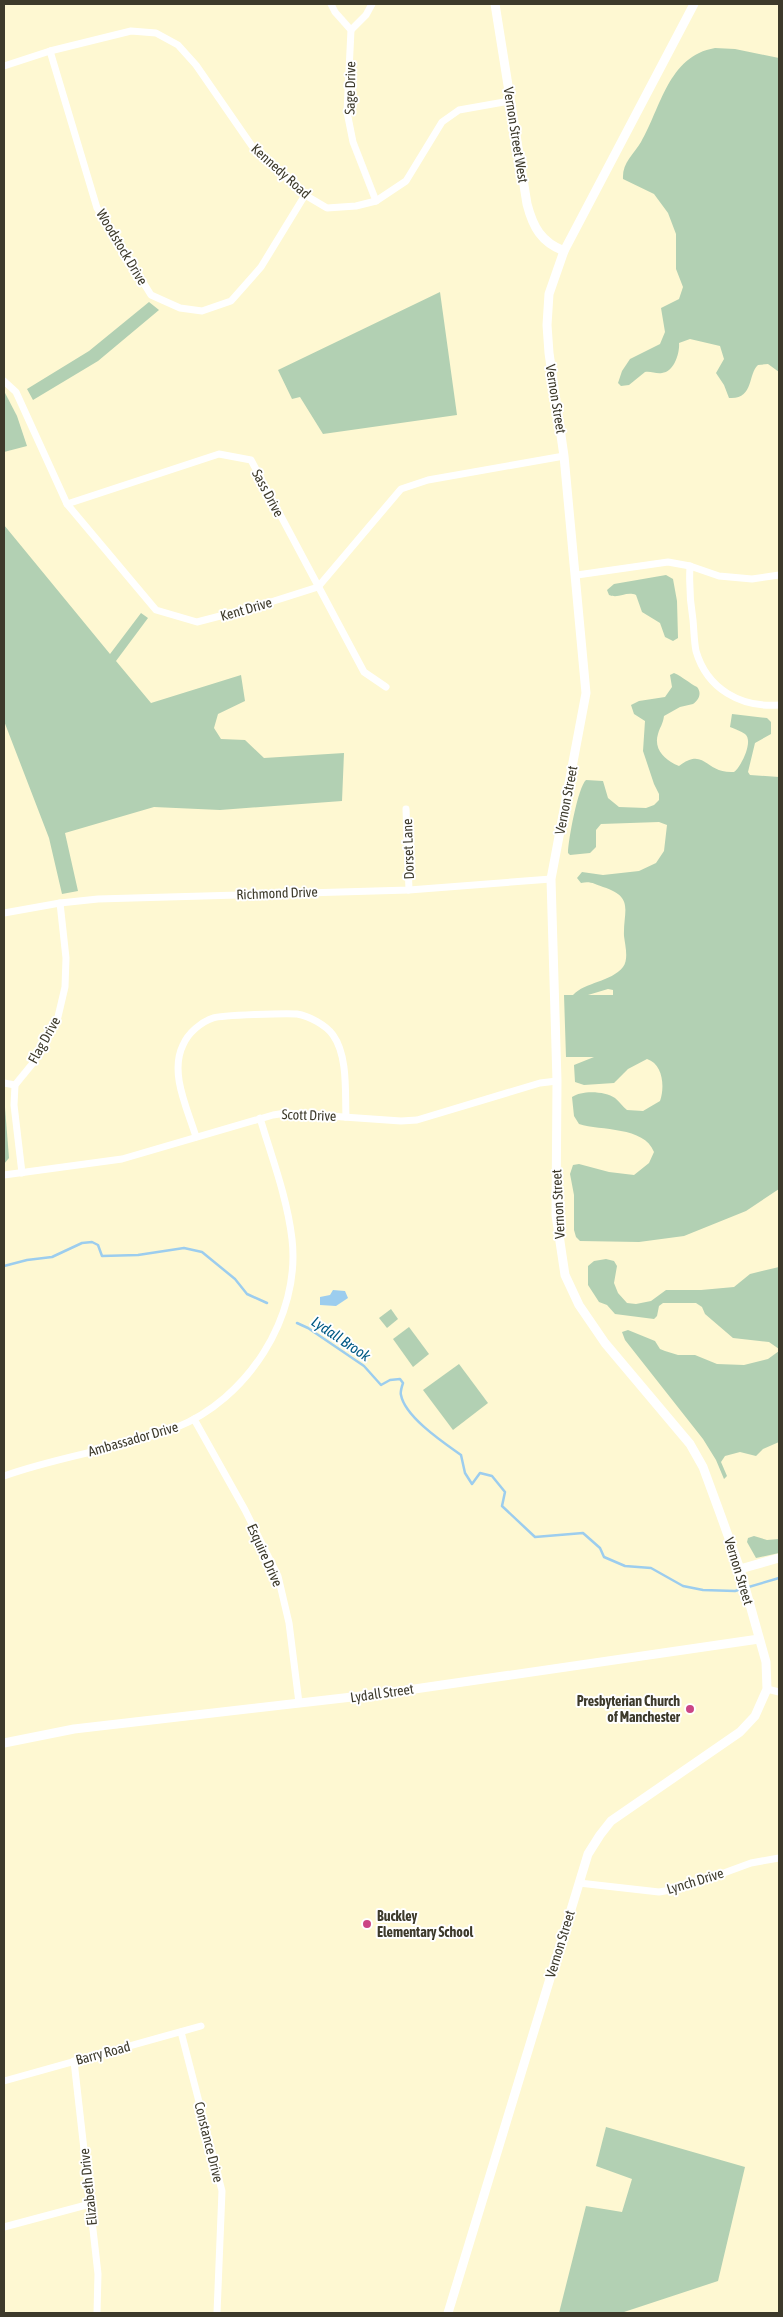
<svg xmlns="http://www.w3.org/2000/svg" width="783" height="2317" viewBox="0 0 783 2317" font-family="'Asap Condensed',sans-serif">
<rect width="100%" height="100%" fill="#fef8d2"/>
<g fill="#b2d0b3" fill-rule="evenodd">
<path d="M715 48 735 49 779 58V372L768 364 758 365C748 373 754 400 729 398L724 385 716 373 724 359 720 346 690 339 679 343C680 353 674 372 662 373 656 374 651 371 645 372L629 385 621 386 618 383 622 371 630 359 660 344 665 332 661 308 679 299 683 287 676 269V234L668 213 654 194 623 179C622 163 633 155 641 142 661 108 668 56 715 48Z"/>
<polygon points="440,292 457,415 323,434 300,397 292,399 278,370"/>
<polygon points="149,302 159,310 98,361 33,400 27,389 89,351"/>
<polygon points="4,391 17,416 27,446 4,452"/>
<polygon points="4,525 110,654 141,613 148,618 116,661 151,703 241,675 245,701 218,714 214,728 221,739 245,740 264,758 344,753 342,801 220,810 154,807 65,833 78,891 62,894 49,838 4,721"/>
<path d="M666 575 673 579 677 601 678 638 673 641 665 637 660 623 642 612 636 595C626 591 619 599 609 595L607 590 614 584Z"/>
<path d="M674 673C683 677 689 683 697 687 702 693 699 700 693 704L680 707 664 716C663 724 660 727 658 734 653 750 666 761 679 766 705 746 705 774 734 772 741 767 754 741 745 734 741 731 735 729 730 727L732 714 767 718 771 722V734L755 743 748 772 750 775 779 777V1189L746 1211 684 1236 639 1242 580 1241 576 1237 574 1230V1195L570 1174 573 1165 579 1164 609 1172 634 1175 649 1163 654 1152C644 1126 601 1131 579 1124L574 1116 572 1097C582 1090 605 1091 615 1098 620 1102 623 1107 627 1110L643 1111 660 1101C665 1087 663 1064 647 1059L628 1069 614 1083 584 1085 575 1082 574 1065 594 1057H566L564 995H573C585 982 611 982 623 967 629 959 625 945 624 936 623 911 635 897 603 887 594 884 591 881 581 883L577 878 582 872 603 875 639 871 656 863 664 851 667 825 659 822 601 824 596 830V847L590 853 570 855 568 853C568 841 578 787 586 780L603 781 608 798 619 807 646 808 654 805 659 800V794L654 784 643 751 645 721 634 714 631 705 639 701 665 697 672 687 670 675ZM608 989 613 990V995H588Z"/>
<polygon points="4,1095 9,1158 4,1164"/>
<polygon points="606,1259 614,1261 617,1266 614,1283 618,1293 627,1303 636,1304 651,1301 666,1290 701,1290 734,1287 750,1274 779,1267 779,1349 769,1342 733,1338 705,1314 702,1307 696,1303 663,1303 659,1306 657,1316 654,1319 615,1314 607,1305 599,1302 588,1285 588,1266 594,1261"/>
<polygon points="391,1309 398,1319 387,1328 379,1318"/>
<polygon points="409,1327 429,1354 413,1367 393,1339"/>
<polygon points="628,1330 655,1341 660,1349 665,1351 678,1355 695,1355 717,1364 744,1365 768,1359 779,1351 779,1442 763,1449 756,1456 740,1452 725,1456 721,1462 727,1476 724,1479 716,1460 703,1439 625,1340 622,1332"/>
<polygon points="459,1364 488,1403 453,1430 423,1390"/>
<polygon points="754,1536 767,1540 779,1539 779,1553 756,1558 747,1542 748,1538"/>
<polygon points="606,2127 745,2167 718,2281 621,2313 559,2313 586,2206 622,2212 632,2179 596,2166"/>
</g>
<polygon fill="#9ccdee" points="333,1290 345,1291 348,1298 336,1306 320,1305 320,1297 330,1295"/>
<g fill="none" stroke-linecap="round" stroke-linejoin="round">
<g stroke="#9ccdee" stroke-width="2.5">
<polyline points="4,1266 27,1260 52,1257 82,1243 92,1242 98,1245 102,1256 138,1255 184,1248 202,1252 235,1279 247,1294 267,1303"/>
<path d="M297 1323 308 1328 364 1366 381 1385 390 1380 400 1379 403 1383C402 1386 400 1392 401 1395 405 1417 444 1443 461 1455L465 1473 472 1484 480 1473 492 1476 505 1492 502 1506 535 1537 583 1533 600 1548 604 1557 625 1566 651 1568 683 1586 703 1590 735 1591 779 1578"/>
</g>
<g stroke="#fff" stroke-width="7">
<polyline points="331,4 335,12 351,30 347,112 353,142 376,201"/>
<polyline points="351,30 366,15 372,4"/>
<polyline points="50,51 97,208 151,295 180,308 202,311 231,301 261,267 305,195"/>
<polyline points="4,66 50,51 131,31 156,33 178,45 196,65 252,146 305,195 327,208 356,206 376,201 406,181 442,122 459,110 510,101"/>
<polyline points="4,381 16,392 67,504 156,610 197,622 255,607 318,587 401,489 428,480 564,456"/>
<polyline points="67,504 219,454 251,460 364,672 386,687"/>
<path d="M690 566C689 585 690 602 693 620 694 630 694 641 696 651 707 689 741 708 779 705"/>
<polyline points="577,575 668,562 690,566 719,576 752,579 779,575"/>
<polyline points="406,809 409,890"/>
<polyline points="4,913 60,903 98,899 409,890 551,879"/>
<polyline points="4,1083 15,1085"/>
<path d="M196 1137C188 1110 169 1073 183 1045 188 1033 201 1022 213 1018 221 1015 288 1013 297 1014 309 1016 326 1025 333 1035 348 1056 345 1092 346 1117"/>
<polyline points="22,1173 14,1105 15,1085 33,1063 57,1021 65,987 66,958 60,903"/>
<polyline points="4,1175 122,1159 273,1115 286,1113 401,1121 417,1120 540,1083 557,1081"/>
<polyline points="194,1419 245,1510 278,1576 289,1623 299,1703"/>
<path d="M4 1476C59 1456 120 1449 175 1428 247 1400 301 1317 292 1239 287 1197 272 1158 260 1118"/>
<polyline points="767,1689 779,1692"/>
<polyline points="579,1883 659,1892 683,1888 751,1863 779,1858"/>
<polyline points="181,2032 222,2191 217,2313"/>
<polyline points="74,2061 98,2274 97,2313"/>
<polyline points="4,2081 201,2026"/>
<polyline points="4,2227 90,2204"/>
</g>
<g stroke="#fff" stroke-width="9">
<path d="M495 4 527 204C533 227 541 242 564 251"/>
<polyline points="740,1569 779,1558"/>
<polyline points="4,1743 74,1729 387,1693 759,1639"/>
<polyline points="448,2313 588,1854 600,1835 611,1821 740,1732 755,1716 767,1689 766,1662 740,1569 721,1516 703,1467 690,1444 605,1343 579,1305 565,1275 556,1215 557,1081 551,879 586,693 564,456 549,353 547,325 549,294 564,251 694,4"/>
</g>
</g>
<g fill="#cb4585" stroke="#fff" stroke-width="2">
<circle cx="690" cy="1709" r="5"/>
<circle cx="367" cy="1924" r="5"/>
</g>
<g text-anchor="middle" stroke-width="4" stroke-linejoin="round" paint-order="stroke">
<g font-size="14" fill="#3d3a2b" stroke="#fff">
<text transform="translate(350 88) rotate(-89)" y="5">Sage Drive</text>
<text transform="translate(516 135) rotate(81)" y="5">Vernon Street West</text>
<text transform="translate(281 171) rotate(42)" y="5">Kennedy Road</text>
<text transform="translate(122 247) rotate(59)" y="5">Woodstock Drive</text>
<text transform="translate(556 399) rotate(81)" y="5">Vernon Street</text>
<text transform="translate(268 493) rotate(62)" y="5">Sass Drive</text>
<text transform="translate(246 609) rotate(-16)" y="5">Kent Drive</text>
<text transform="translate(566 800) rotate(-79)" y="5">Vernon Street</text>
<text transform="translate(408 849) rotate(-92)" y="5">Dorset Lane</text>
<text transform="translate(277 893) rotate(-2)" y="5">Richmond Drive</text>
<text transform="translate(44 1040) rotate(-61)" y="5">Flag Drive</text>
<text transform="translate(309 1115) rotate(2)" y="5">Scott Drive</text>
<text transform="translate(558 1204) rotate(-93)" y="5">Vernon Street</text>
<text transform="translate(133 1439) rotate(-16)" y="5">Ambassador Drive</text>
<text transform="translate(265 1555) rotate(66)" y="5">Esquire Drive</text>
<text transform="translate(739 1571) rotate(73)" y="5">Vernon Street</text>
<text transform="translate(382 1693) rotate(-8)" y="5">Lydall Street</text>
<text transform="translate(695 1881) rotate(-17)" y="5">Lynch Drive</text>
<text transform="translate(560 1944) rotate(-73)" y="5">Vernon Street</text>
<text transform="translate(103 2053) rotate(-15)" y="5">Barry Road</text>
<text transform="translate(209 2142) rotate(76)" y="5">Constance Drive</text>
<text transform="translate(88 2187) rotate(-96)" y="5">Elizabeth Drive</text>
</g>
<g font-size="14" font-weight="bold" fill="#3d3a2b" stroke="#fff" text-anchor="end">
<text x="680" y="1706">Presbyterian Church<tspan x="680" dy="16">of Manchester</tspan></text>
<text x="377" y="1921" text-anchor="start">Buckley<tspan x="377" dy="16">Elementary School</tspan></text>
</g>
<g font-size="15" font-style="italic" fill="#015a84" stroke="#fff">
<text transform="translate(341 1339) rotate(34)" y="5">Lydall Brook</text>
</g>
</g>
<rect width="783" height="2317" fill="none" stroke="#3d3a2b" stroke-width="10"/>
</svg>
